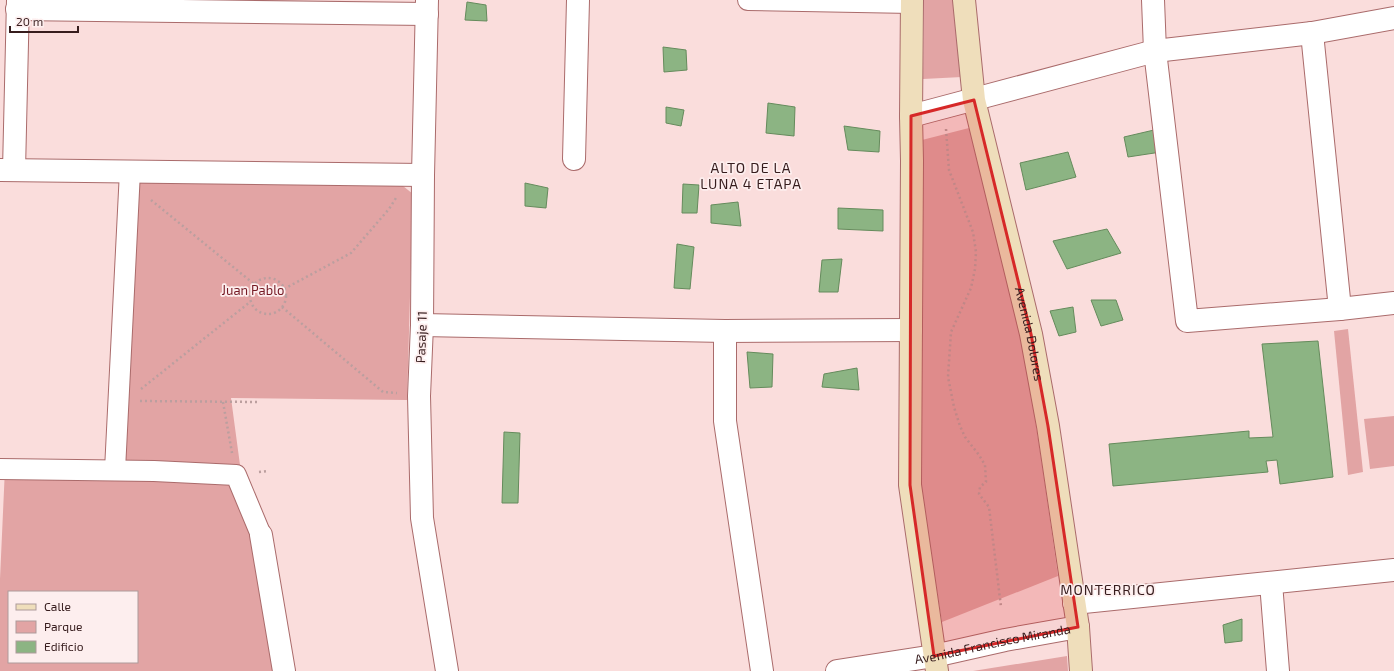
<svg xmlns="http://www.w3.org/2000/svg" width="1394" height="671" viewBox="0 0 1394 671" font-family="'Exo 2',sans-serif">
<rect width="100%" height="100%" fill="#fadddc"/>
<g fill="#e2a4a4" fill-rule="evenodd">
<polygon points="924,0 954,0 962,77 923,79"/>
<polygon points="969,128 1025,354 1043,471 1058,576 942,622 921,492 922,140"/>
<path d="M135 180 403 186 413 194 407 400 231 398 240 465 279 671H0V579L5 468 119 472ZM9 592H137V662H9Z"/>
<polygon points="1348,329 1363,472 1348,475 1334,331"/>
<polygon points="1394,416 1394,466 1370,469 1364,419"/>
<polygon points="1067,656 1068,671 973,671"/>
</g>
<g fill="#8cb483" stroke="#658b5c">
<polygon points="467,2 486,5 487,21 465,20"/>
<polygon points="663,47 686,50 687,70 664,72"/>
<polygon points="768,103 795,107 794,136 766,133"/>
<polygon points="666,107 684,110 681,126 666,123"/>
<polygon points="844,126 880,131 879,152 848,150"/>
<polygon points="1154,130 1161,152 1128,157 1124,137"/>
<polygon points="1068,152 1076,177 1026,190 1020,163"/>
<polygon points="525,183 548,188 546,208 525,206"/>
<polygon points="683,184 699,185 697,213 682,213"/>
<polygon points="738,202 741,226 711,223 711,205"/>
<polygon points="838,208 883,210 883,231 838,229"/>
<polygon points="1107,229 1121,253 1067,269 1053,241"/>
<polygon points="677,244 694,247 690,289 674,288"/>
<polygon points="842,259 838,292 819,292 822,260"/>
<polygon points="1091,300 1116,300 1123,320 1101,326"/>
<polygon points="1073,307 1076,332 1059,336 1050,311"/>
<polygon points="1318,341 1333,477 1280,484 1277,460 1266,461 1268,472 1113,486 1109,444 1249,431 1249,438 1273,437 1262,344"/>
<polygon points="747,352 773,354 772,387 750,388"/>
<polygon points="857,368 859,390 822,387 824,374"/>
<polygon points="504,432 520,433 518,503 502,503"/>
<polygon points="1242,619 1242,641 1225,643 1223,625"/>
</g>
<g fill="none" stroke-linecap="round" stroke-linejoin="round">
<g stroke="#aa6b6b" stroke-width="22">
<g id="pedestrian">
<polyline points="748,0 912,3"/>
<polyline points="0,469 154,471 236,475 261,535"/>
<polyline points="115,470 130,171"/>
</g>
</g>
<g stroke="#aa6b6b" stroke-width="24">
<g id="minor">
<polyline points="427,0 423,175 422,325 419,396 422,518 447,671"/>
<polyline points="1153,0 1155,51 1187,321 1340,309 1394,303"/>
<polyline points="17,9 427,14"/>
<polyline points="1312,33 1340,309"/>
<polyline points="911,116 1155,51 1312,33 1394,18"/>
<polyline points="574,159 578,0"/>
<polyline points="0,170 423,175"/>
<polyline points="14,170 18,0"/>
<polyline points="422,325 725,331 911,330"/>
<polyline points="725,331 725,421 762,671"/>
<polyline points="261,535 284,671"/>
<polyline points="1271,583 1278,671"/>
<polyline points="1074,603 1394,570"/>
<path id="s1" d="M837 671 934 656 1005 640 1078 627"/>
</g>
</g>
<g stroke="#aa6b6b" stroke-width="24">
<g id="secondary">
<polyline points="912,0 911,116 912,161 910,485 937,671"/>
<path id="s2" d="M964 0 974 100 1031 334 1048 426 1078 627 1081 671"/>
</g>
</g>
<g stroke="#bb9f9f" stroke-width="2.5" stroke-dasharray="2 3" stroke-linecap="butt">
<polyline points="946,129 949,170 973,232 976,252 975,269 971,288 951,332 948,377 954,407 960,426 965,437 979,455 985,465 986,482 980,487 979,494 989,507 1001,607"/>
<polyline points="151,200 254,284"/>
<circle cx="268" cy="296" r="18"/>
<polyline points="284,289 351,253 389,209 396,198"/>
<polyline points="282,307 383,392 397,393"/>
<polyline points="141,389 250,302"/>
<polyline points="140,401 258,402"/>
<polyline points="223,402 232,453"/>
<polyline points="259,472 268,471"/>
</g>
<use href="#pedestrian" stroke="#fff" stroke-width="20"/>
<use href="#minor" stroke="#fff" stroke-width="22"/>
<use href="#secondary" stroke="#efdebb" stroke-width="22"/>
</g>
<path fill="#d62828" fill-opacity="0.2" stroke="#d62828" stroke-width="3" stroke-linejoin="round" d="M974 100 1031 334 1048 426 1078 627 934 656 910 485 911 116Z"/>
<g text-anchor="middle" stroke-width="3.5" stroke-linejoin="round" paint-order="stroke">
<g font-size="13" fill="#751a24" stroke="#fdeeee">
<text x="253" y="295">Juan Pablo</text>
</g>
<g font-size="13" fill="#361c1d" stroke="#fdeeee">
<text dy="5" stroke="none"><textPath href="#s2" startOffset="341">Avenida Dolores</textPath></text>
<text transform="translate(421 337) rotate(-88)" y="5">Pasaje 11</text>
<text dy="5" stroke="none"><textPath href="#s1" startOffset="158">Avenida Francisco Miranda</textPath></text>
</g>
<g font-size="14" letter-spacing="1" fill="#361c1d" stroke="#fdeeee">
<text x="751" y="173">ALTO DE LA<tspan x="751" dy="16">LUNA 4 ETAPA</tspan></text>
<text x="1108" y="595">MONTERRICO</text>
</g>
</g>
<rect x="8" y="591" width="130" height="72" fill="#fdeeee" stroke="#ad9a9a"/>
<rect x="16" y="604" width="20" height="6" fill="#efdebb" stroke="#ad9a9a"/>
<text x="44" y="611" font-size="12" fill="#361c1d">Calle</text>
<rect x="16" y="621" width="20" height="12" fill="#e2a4a4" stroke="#ad9a9a"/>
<text x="44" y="631" font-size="12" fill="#361c1d">Parque</text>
<rect x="16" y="641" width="20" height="12" fill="#8cb483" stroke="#ad9a9a"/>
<text x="44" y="651" font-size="12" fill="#361c1d">Edificio</text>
<path d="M10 26v6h68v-6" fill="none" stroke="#361c1d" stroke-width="2"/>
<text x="16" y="26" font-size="12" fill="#361c1d" stroke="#fdeeee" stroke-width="3" paint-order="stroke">20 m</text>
</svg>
